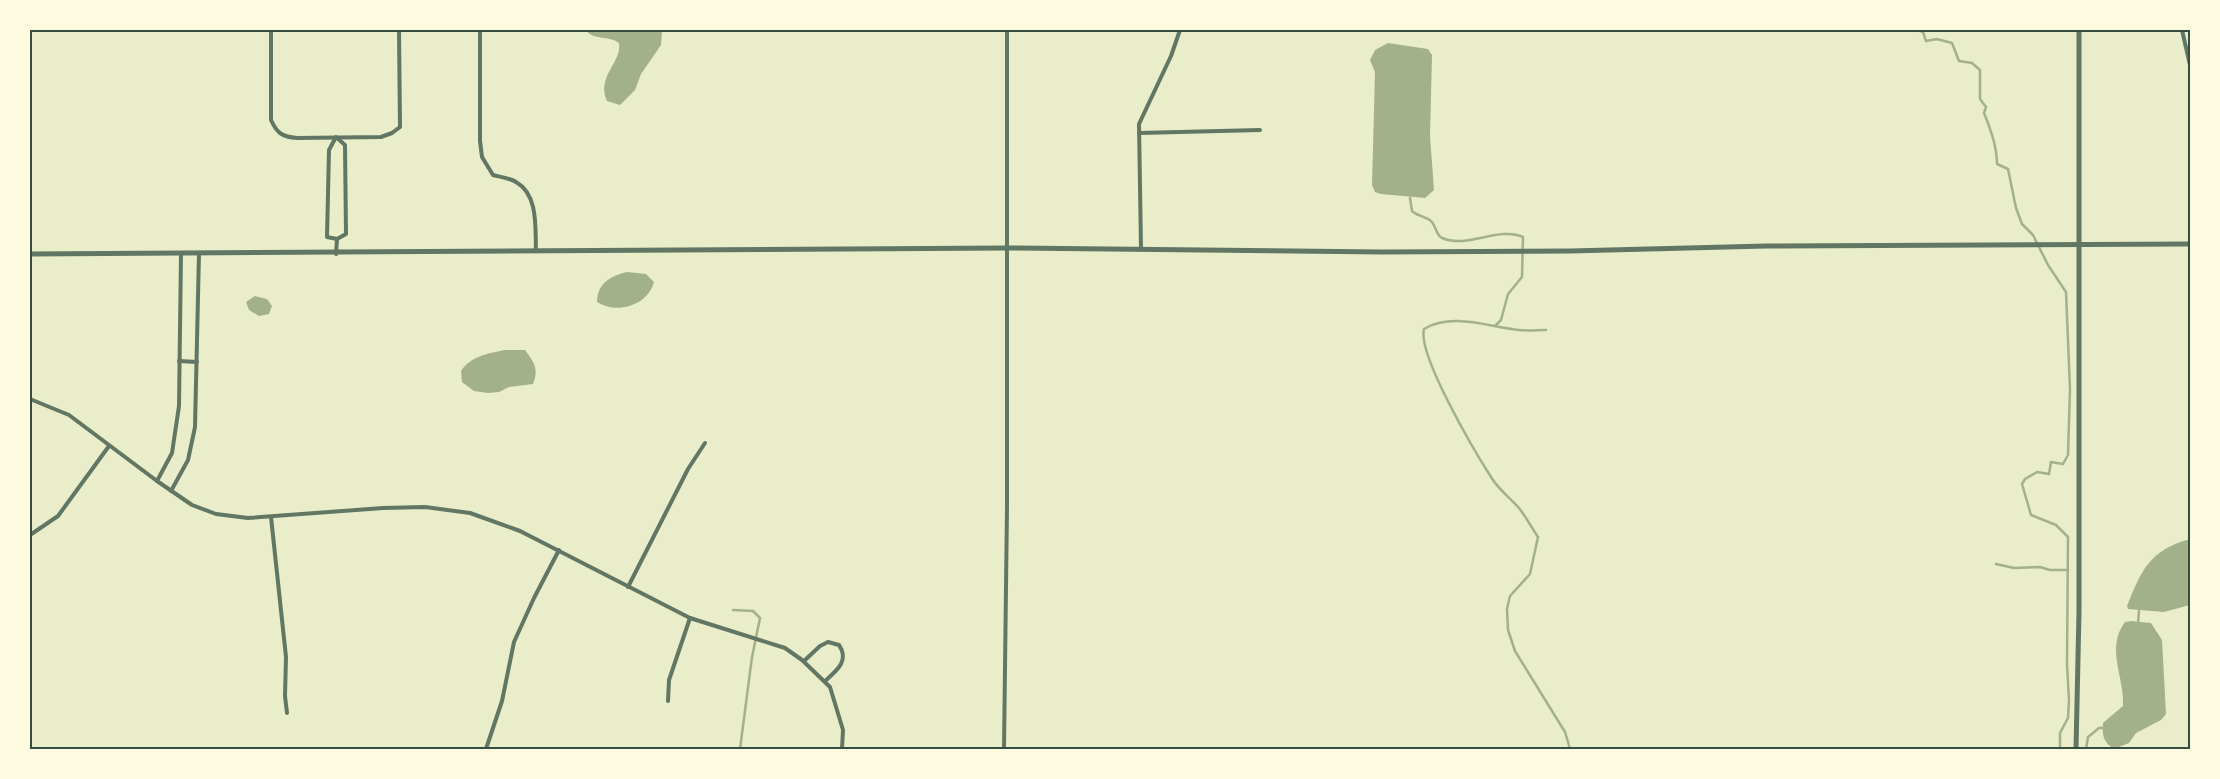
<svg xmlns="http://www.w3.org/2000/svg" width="2220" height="779" viewBox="0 0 2220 779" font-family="'Public Sans',sans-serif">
<rect width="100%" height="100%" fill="#e9edc9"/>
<g fill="#a3b18a">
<path d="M586 30H662L661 45 641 74 635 90 620 105 607 101C596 76 622 63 619 43 609 35 593 41 586 30Z"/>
<polygon points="1388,43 1428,49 1432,55 1430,136 1434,190 1425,198 1381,194 1375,192 1372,185 1375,72 1370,60 1375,50"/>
<path d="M627 272 646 274 654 282C648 305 617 315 597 302 597 284 610 276 627 272Z"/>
<polygon points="255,296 267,299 272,306 269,314 259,316 249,310 246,302"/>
<path d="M504 350H525C534 362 539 369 533 384L509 387 499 392 488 393 474 391 462 382 461 371C471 356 487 354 504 350Z"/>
<path d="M2190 539V605L2164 612 2128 609 2127 606C2141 570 2150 550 2190 539Z"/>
<path d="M2132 621 2151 623 2162 640 2166 714 2161 720 2136 733 2129 743 2114 749C2103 742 2102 735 2103 723L2123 706C2125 678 2105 648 2125 622Z"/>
</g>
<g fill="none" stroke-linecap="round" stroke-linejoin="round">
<g stroke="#a3b18a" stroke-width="2.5">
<path d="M1917 30 1923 32 1926 41 1937 39 1952 43 1959 61 1972 63 1980 70V99L1986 107 1984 113C1990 128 1997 146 1997 164L2008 169 2016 208 2022 224 2033 235 2048 265 2066 292 2070 389 2068 455 2063 464 2051 462 2049 474 2037 472 2025 479 2022 484 2031 515 2056 525 2068 537 2067 664 2069 700 2068 718 2060 733V749"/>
<path d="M1410 198 1412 211C1417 216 1428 217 1432 222 1436 227 1436 235 1442 238 1468 249 1498 226 1523 237L1522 277 1508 294 1501 320 1496 325"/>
<path d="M1546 330C1537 330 1528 331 1519 330 1489 327 1452 312 1424 329 1417 354 1475 452 1491 477 1498 489 1510 498 1519 508 1526 517 1532 528 1538 537L1530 574 1510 596 1507 609 1508 630 1515 651 1565 732 1570 749"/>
<polyline points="1996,564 2014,568 2040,567 2050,570 2068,570"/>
<polyline points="733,610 753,611 760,618 752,657 740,749"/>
<polyline points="2138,624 2139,611"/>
<polyline points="2086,749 2088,737 2099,728 2104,728"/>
</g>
<g stroke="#617663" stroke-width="4">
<path d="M271 30V120C277 133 282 137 297 138L381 137 392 133 400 127 399 30"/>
<path d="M480 30V141L482 157 493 175C500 177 510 178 516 182 539 195 535 229 536 251"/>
<polyline points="2182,30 2190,65"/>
<polyline points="1139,133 1260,130"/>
<polygon points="336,137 345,145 346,234 337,239 327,237 329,150"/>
<polyline points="1141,249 1139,124 1171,56 1180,30"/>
<polyline points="336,254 337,239"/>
<polyline points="179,361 197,362"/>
<polyline points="30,399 69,415 157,481 192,505 216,514 248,518 383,508 425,507 470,513 520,531 690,618 785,648 802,660 830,687 843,730 842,749"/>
<polyline points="157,481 172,453 179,406 181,253"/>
<polyline points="171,491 188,460 195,427 199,253"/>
<polyline points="271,517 286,657 285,696 287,713"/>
<polyline points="30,535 58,516 109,446"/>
<polyline points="628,587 688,469 705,443"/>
<path d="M804 661 820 646 828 642 839 645C850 661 836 671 825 681"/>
<polyline points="668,701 669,680 690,618"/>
<polyline points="486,749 502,701 514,642 534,598 559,550"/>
<polyline points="1004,749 1007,507 1007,30"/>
</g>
<g stroke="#617663" stroke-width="5">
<polyline points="30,254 1007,248 1382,252 1570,251 1766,246 2190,244"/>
<polyline points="2076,749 2079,612 2079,30"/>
</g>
</g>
<rect width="2220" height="779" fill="none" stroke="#fefae0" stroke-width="62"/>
<rect x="31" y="31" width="2158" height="717" fill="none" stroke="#344e41" stroke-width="2"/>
</svg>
